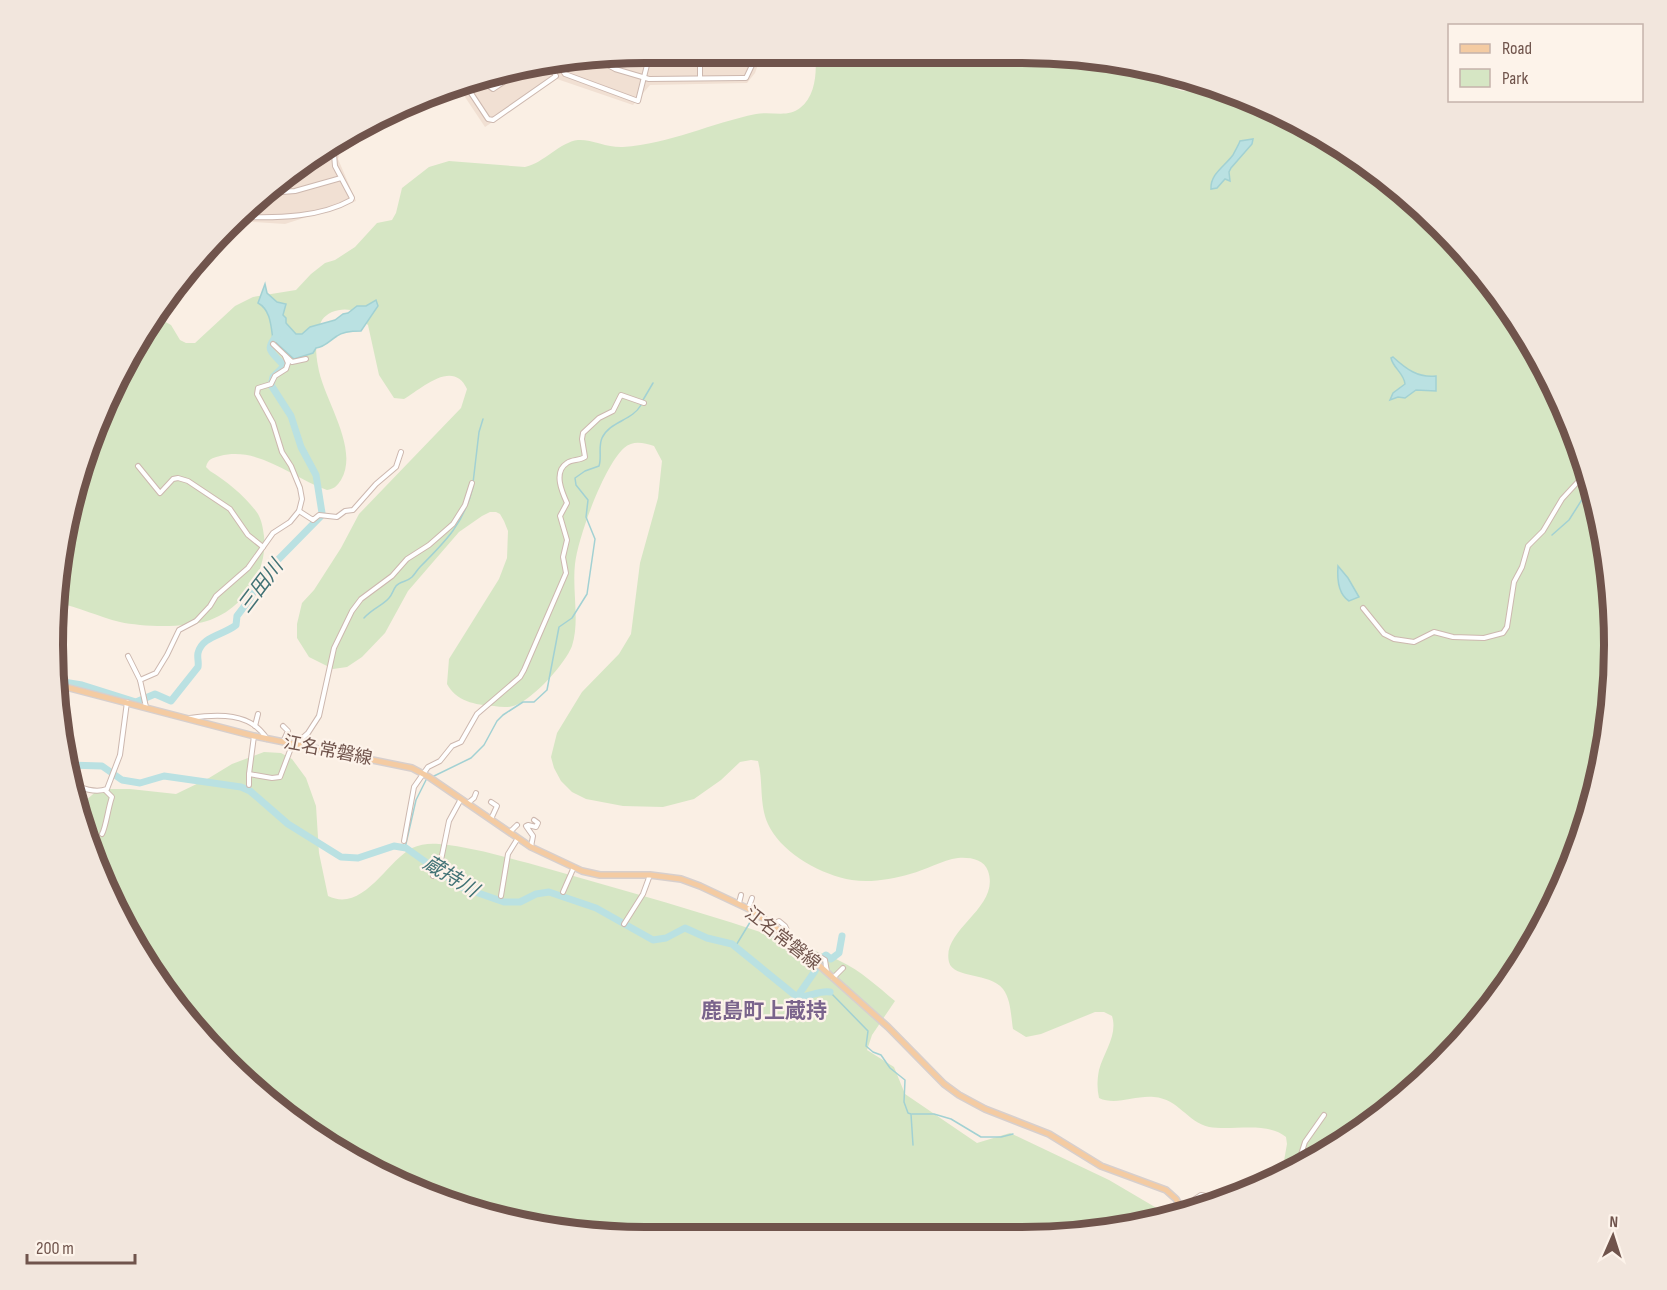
<svg xmlns="http://www.w3.org/2000/svg" width="1667" height="1290" viewBox="0 0 1667 1290" font-family="'Sofia Sans Condensed','Noto Sans JP',sans-serif">
<rect width="100%" height="100%" fill="#faefe4"/>
<g fill="#f1e0d3">
<polygon points="645,53 760,53 760,59 755,73 747,83 650,85 633,105 557,79 485,127 459,88 437,103 427,99 491,73"/>
<polygon points="347,133 338,159 356,201 285,224 237,221 237,217"/>
</g>
<g fill="#d6e6c4">
<path d="M815 53 1060 54 1170 72 1168 81C1179 97 1194 90 1209 85L1284 114 1382 175 1467 254 1515 316 1570 419 1603 530 1614 645 1603 761 1569 872 1514 974 1441 1064 1351 1138 1282 1172 1287 1144 1286 1137C1267 1121 1233 1131 1209 1127 1187 1122 1179 1099 1154 1097 1135 1095 1116 1106 1099 1098 1097 1089 1097 1080 1099 1070 1104 1052 1118 1035 1112 1016L1104 1012H1095L1041 1034 1026 1037 1013 1029C1011 1017 1011 999 1003 989 990 972 953 979 949 962 941 929 1001 908 988 871 984 859 969 857 958 858 942 860 926 870 910 874 892 879 871 883 852 880 822 875 785 855 770 828 758 806 764 784 758 761L751 760 740 762 721 780 694 799 663 807 623 806 586 799 572 792 561 781 554 768 551 757 557 733 582 692 619 654 631 634 640 563 658 498 662 461 654 446C644 443 633 440 624 448 604 466 578 537 575 564 572 591 580 621 572 646 565 664 534 698 516 705 509 708 501 707 494 706 475 705 456 701 447 684L449 659 499 579 507 558 508 531 504 521 500 514 496 512H490L482 516 459 532 408 591 385 633 362 657 347 667 333 669 309 657 297 638V624L302 603 314 590 341 548 359 514 461 408 467 389C453 358 420 390 404 399L394 398 379 375 368 325 351 310C341 308 328 311 322 320 315 333 315 351 318 366 323 399 360 448 341 480 337 486 334 489 327 490 292 478 259 446 220 456 212 458 208 459 206 467L210 471C227 481 247 498 258 514 262 521 263 529 264 536 268 573 242 610 207 621 184 628 143 627 120 622 99 617 79 607 58 603L73 492 132 349 154 319 162 320 171 325 180 340 186 343H195L235 306 253 297 296 290 311 274 325 263 335 260 355 247 377 223 392 220 396 213 402 188 429 167 449 161 525 167C544 163 560 142 578 140 591 139 608 148 623 147 670 144 711 123 756 114 772 111 788 118 800 108 816 96 817 71 815 53Z"/>
<path d="M264 752 281 753 292 759 306 778 316 806 319 853 328 896C363 913 386 862 412 848 420 844 431 843 439 844 470 847 498 855 528 863 563 873 598 883 633 893 688 909 743 925 797 945 811 950 827 954 840 961 861 971 877 986 895 1001L872 1035 867 1050 894 1067 905 1094 977 1143 1010 1133 1109 1180 1160 1210H1176L1178 1214 1099 1232H567L419 1193 316 1138 226 1064 152 974 113 907 106 886V857L91 822 85 801 99 789H130L176 794 209 778 232 764Z"/>
</g>
<g fill="#bae1e2" stroke="#a2d1d3" stroke-width="1.5">
<path d="M1253 139 1252 144 1231 168 1229 172 1230 181 1225 179 1217 188 1211 189C1210 174 1225 166 1233 155 1235 151 1238 146 1240 141Z"/>
<path d="M265 284 267 293 277 302 286 304 283 315 286 318V323L296 334H302L310 327 335 320 343 314 348 313 357 306H366L376 300 378 306 361 331C354 331 342 332 337 336 329 341 325 347 316 348L313 353 294 359 273 340C271 327 271 310 258 303Z"/>
<path d="M1393 357C1406 369 1418 378 1436 376V391L1416 390 1405 398 1398 397 1390 400 1393 393 1405 384C1404 373 1393 368 1391 358Z"/>
<path d="M1338 566 1348 578 1359 597 1349 601C1338 594 1337 579 1338 566Z"/>
</g>
<g fill="none" stroke-linecap="round" stroke-linejoin="round">
<g stroke="#a2d1d3" stroke-width="1.5">
<polyline points="643,400 653,383"/>
<polyline points="473,483 479,432 483,419"/>
<polyline points="1552,535 1569,520 1590,487"/>
<path d="M364 618C373 608 382 606 389 598 392 595 393 590 396 586 400 581 407 582 412 577 415 574 417 570 420 567 446 541 464 523 473 487"/>
<path d="M432 777 471 758 484 745 497 721 503 715 523 702H534L547 690 559 627 572 618 587 594 595 539 586 517 588 500 576 485 575 478 585 471 599 466C602 457 598 447 602 438 610 421 632 421 641 405"/>
<polyline points="405,848 416,800 427,778"/>
<polyline points="735,947 752,919 805,963 810,956 814,955"/>
<polyline points="819,955 826,955"/>
<polyline points="830,992 868,1031 866,1046 873,1052 881,1055 890,1068 905,1080 904,1102 908,1113 911,1114 913,1145"/>
<polyline points="912,1114 934,1114 951,1119 981,1137 1001,1137 1013,1134"/>
</g>
<g stroke="#bae1e2" stroke-width="7">
<path d="M278 334C263 351 272 351 284 366L273 377 271 385 291 416 301 447 316 475 322 513"/>
<path d="M57 681 82 685 136 702 155 694 171 701 198 667C199 662 197 658 198 653 202 636 224 635 236 625L237 616 250 599 255 588 265 573 321 516"/>
<path d="M68 765 102 766 122 780 140 783 164 776 241 787 250 791 288 824 341 857 358 858 394 846 406 848 461 887 504 902H520L536 894 549 892 596 908 653 940 666 938 685 928 707 938 732 944 797 997C808 998 819 990 830 992"/>
<polyline points="797,997 815,971 820,960 826,955 831,959 839,953 842,936"/>
</g>
<g stroke="#cdb8af" stroke-width="6">
<g id="minor">
<polyline points="638,53 649,58 755,59"/>
<polyline points="597,59 615,69 649,79 743,78 746,78 755,59 755,53"/>
<polyline points="558,64 565,74 638,101 650,53"/>
<polyline points="483,76 489,86 493,89 523,69"/>
<polyline points="700,78 700,53"/>
<polyline points="465,84 488,119 493,120 556,76 549,65"/>
<polyline points="434,97 439,99 452,89"/>
<polyline points="308,163 334,154"/>
<polyline points="269,193 295,191 341,178"/>
<path d="M245 212 246 217C279 218 321 217 351 200L352 198 335 166 334 154 343 137"/>
<polyline points="273,344 292,362 306,359"/>
<polyline points="138,466 160,493 173,479 178,478 188,481 230,509 248,535 263,547"/>
<polyline points="299,511 313,520 319,515 337,517 345,511 353,510 376,484 396,467 401,452"/>
<polyline points="1363,608 1384,634 1394,639 1414,642 1434,632 1453,637 1484,638 1503,633 1507,627 1514,582 1522,567 1528,546 1543,531 1562,499 1586,473"/>
<polyline points="128,656 140,680"/>
<polyline points="146,707 140,680 156,673 167,655 179,630 196,621 210,606 216,596 248,568 273,533 290,522 299,511 302,499 300,488 291,466 282,452 273,423 257,394 258,388 271,384 275,376 286,369 288,363 285,356"/>
<path d="M190 718C217 714 251 712 267 739"/>
<polyline points="255,726 258,714"/>
<polyline points="283,726 288,731 283,742"/>
<polyline points="249,774 272,778 280,777 291,748 308,733 319,716 334,648 352,611 361,599 392,576 407,559 429,545 453,524 465,505 472,483"/>
<path d="M71 783C81 789 96 793 107 789L120 755 127 702"/>
<polyline points="249,785 249,774 254,736"/>
<polyline points="491,802 497,806 491,819"/>
<polyline points="468,803 474,798 476,793"/>
<polyline points="510,832 517,825"/>
<path d="M102 834C106 827 108 808 112 797L105 790"/>
<path d="M404 841 414 787 428 767 440 761 452 746 461 742 477 714 520 677 524 670 566 573 563 557 567 540 560 516 567 503C562 492 553 472 567 463 572 459 579 461 585 457L582 439 583 433 599 418 613 411 621 395 644 403"/>
<polyline points="531,847 533,836 526,826 528,825 536,827 538,823 534,820"/>
<polyline points="433,876 440,865 449,821 461,799"/>
<polyline points="563,892 574,867"/>
<polyline points="501,896 508,854 518,838"/>
<polyline points="739,903 741,895"/>
<polyline points="748,909 752,898"/>
<polyline points="624,924 643,894 650,875"/>
<polyline points="772,925 779,921 785,926 787,930 786,937"/>
<polyline points="810,958 817,955 825,960 827,972"/>
<polyline points="833,978 843,968"/>
<polyline points="1298,1164 1305,1142 1324,1115"/>
<polyline points="1195,1210 1195,1199 1201,1195 1206,1196 1213,1206"/>
</g>
</g>
<g stroke="#d7cfcd" stroke-width="8">
<polyline id="major" points="58,685 254,736 412,768 429,777 531,847 582,871 600,875 650,875 681,879 700,886 751,910 772,925 812,959 888,1027 944,1084 959,1095 985,1109 1049,1134 1101,1166 1166,1190 1176,1199 1184,1213"/>
</g>
<use href="#minor" stroke="#fff" stroke-width="4"/>
<use href="#major" stroke="#f4cba2" stroke-width="5"/>
</g>
<g text-anchor="middle" stroke-width="4.5" stroke-linejoin="round" paint-order="stroke">
<g font-size="18" fill="#70544c" stroke="#fdf3ea">
<text transform="translate(328 750) rotate(11)" y="6">江名常磐線</text>
<text transform="translate(783 938) rotate(38)" y="6">江名常磐線</text>
</g>
<g font-size="20" font-style="italic" fill="#417275" stroke="#fdf3ea">
<text transform="translate(260 586) rotate(-53)" y="7">三田川</text>
<text transform="translate(451 876) rotate(31)" y="7">蔵持川</text>
</g>
<g font-size="21" font-weight="bold" fill="#7a648c" stroke="#fdf3ea">
<text x="764" y="1018">鹿島町上蔵持</text>
</g>
</g>
<path d="M0 0H1667V1290H0ZM645 63H1022A582 582 0 0 1 1604 645V645A582 582 0 0 1 1022 1227H645A582 582 0 0 1 63 645V645A582 582 0 0 1 645 63Z" fill="#f2e6dd" fill-rule="evenodd"/>
<path fill="none" stroke="#70544c" stroke-width="8" d="M645 63H1022A582 582 0 0 1 1604 645V645A582 582 0 0 1 1022 1227H645A582 582 0 0 1 63 645V645A582 582 0 0 1 645 63Z"/>
<rect x="1448" y="24" width="195" height="78" fill="#fdf3ea" stroke="#c5b3ab" stroke-width="1.5"/>
<rect x="1460" y="44" width="30" height="9" fill="#f4cba2" stroke="#c5b3ab" stroke-width="1.5"/>
<text x="1502" y="54" font-size="18" fill="#70544c">Road</text>
<rect x="1460" y="69" width="30" height="18" fill="#d6e6c4" stroke="#c5b3ab" stroke-width="1.5"/>
<text x="1502" y="84" font-size="18" fill="#70544c">Park</text>
<g transform="translate(1613 1236) rotate(3)" stroke="#fdf3ea" stroke-width="4.5" paint-order="stroke">
<path d="M0-4.5L10 22L0 15L-10 22Z" fill="#70544c"/>
<text y="-9" font-size="16" font-weight="bold" text-anchor="middle" fill="#70544c">N</text>
</g>
<path d="M27 1254v9h108v-9" fill="none" stroke="#70544c" stroke-width="3"/>
<text x="36" y="1254" font-size="18" fill="#70544c" stroke="#fdf3ea" stroke-width="4.5" paint-order="stroke">200 m</text>
</svg>
